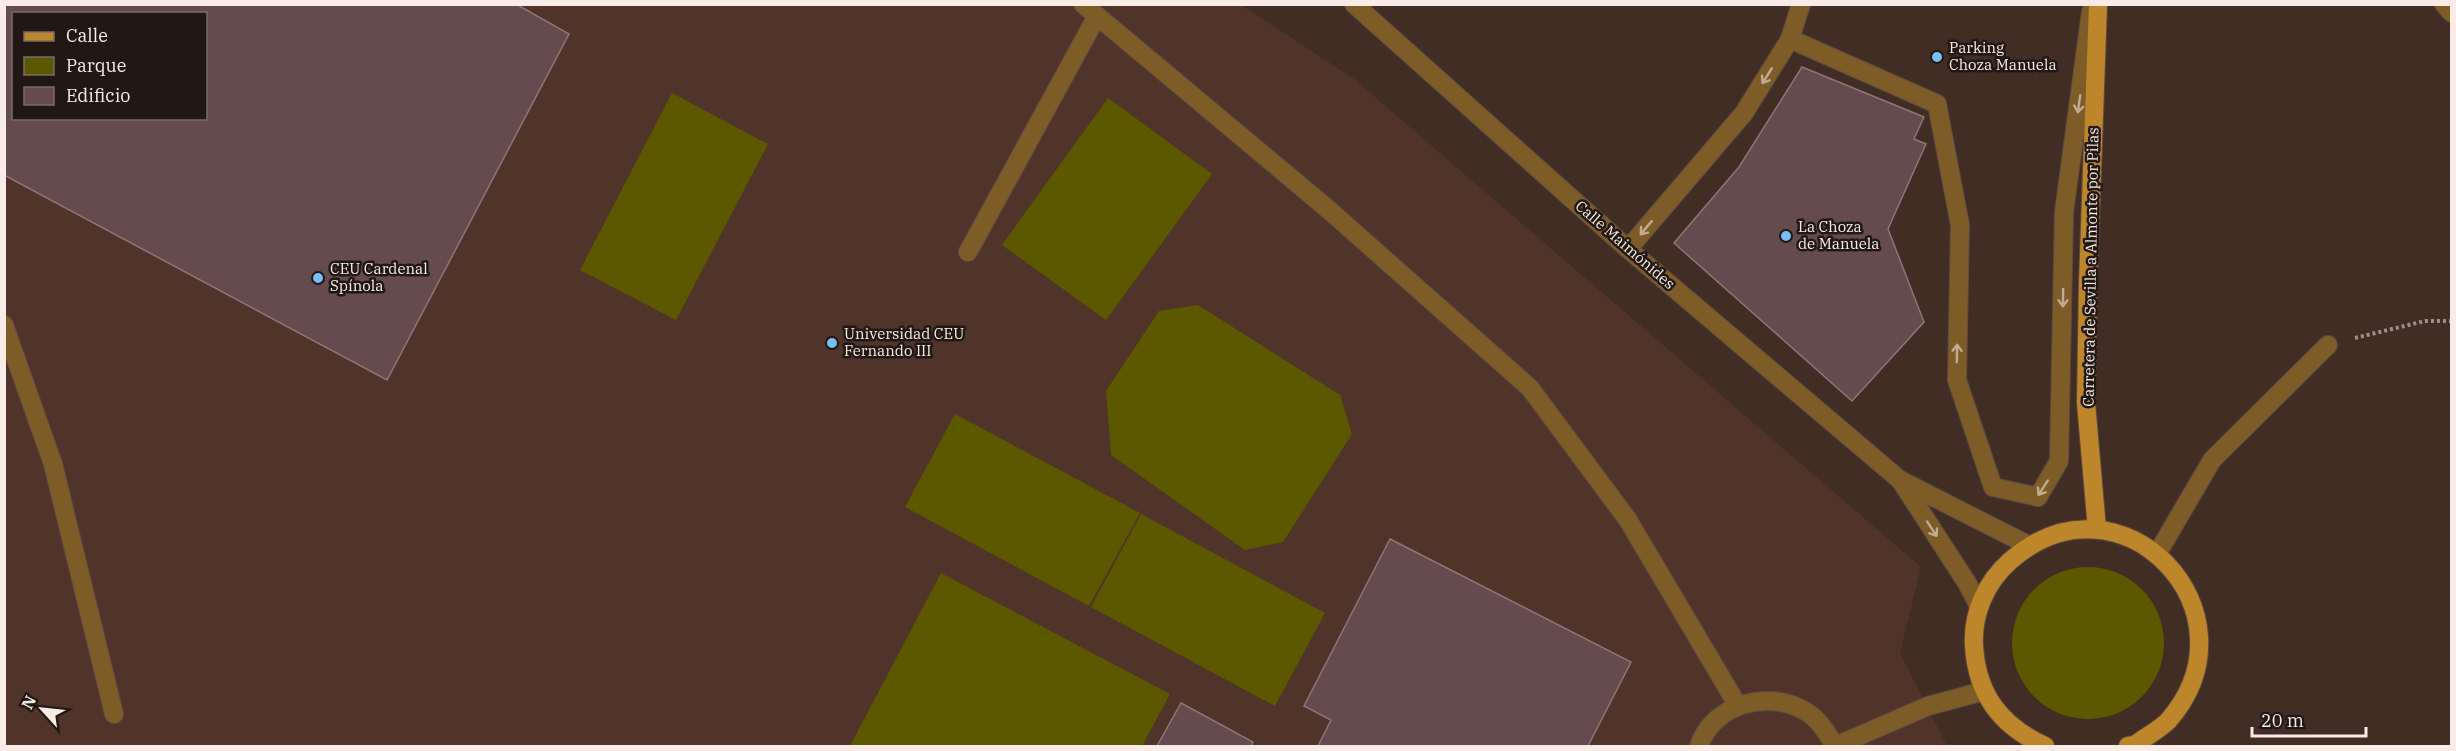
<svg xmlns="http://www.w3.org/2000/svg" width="2456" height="751" viewBox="0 0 2456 751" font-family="'IBM Plex Serif',serif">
<rect width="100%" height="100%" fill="#412d24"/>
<path fill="#503429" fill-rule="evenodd" d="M4 5H1242L1354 79 1921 567 1900 653 1947 746H5ZM14 14H206V118H14Z"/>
<g fill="#5b5800">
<polygon points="672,93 768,144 676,320 580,270"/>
<polygon points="1108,98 1212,174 1106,320 1002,245"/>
<polygon points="1198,305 1340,395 1352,434 1283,542 1245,550 1111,455 1106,391 1159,311"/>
<polygon points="955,414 1140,513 1089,606 905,507"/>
<polygon points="1141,514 1325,613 1275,706 1091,607"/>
<circle cx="2088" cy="643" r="76"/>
<polygon points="941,573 1170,694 1142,746 850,746"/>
</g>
<g fill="#654b4e" stroke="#907477" stroke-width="1.5" fill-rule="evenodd">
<path d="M4 4H516L569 34 387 380 4 175ZM14 14H206V118H14Z"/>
<polygon points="1802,67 1924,117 1914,139 1926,144 1888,229 1924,322 1852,401 1674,243 1739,167"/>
<polygon points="1390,539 1631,662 1588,746 1318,746 1331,720 1304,706"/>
<polygon points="1181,703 1253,742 1251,746 1157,746"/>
</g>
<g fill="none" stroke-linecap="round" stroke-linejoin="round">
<g stroke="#5e4b43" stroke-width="20">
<g id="minor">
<polyline points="1083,4 1329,210 1530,388 1628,520 1738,706"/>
<polyline points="1354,4 1628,249 1900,480 2028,545"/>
<polyline points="2444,4 2452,13"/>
<polyline points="1790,39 1937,104 1960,225 1957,380 1993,487 2038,497 2059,461 2064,212 2091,12"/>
<polyline points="1628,249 1744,113 1790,39 1801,4"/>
<polyline points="968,252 1097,16"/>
<polyline points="4,325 53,464 114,714"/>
<polyline points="1901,481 1967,583 1979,606"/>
<polyline points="2157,554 2212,460 2328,345"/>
<path d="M1699 746C1713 704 1768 689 1805 711 1819 719 1827 733 1835 746"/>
<polyline points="1836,746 1928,706 1984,691"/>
</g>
</g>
<g stroke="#5e4b43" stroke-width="20">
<g id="major">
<polyline points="2097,529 2086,403 2088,283 2098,4"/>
<path d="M2045 746C2001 726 1977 695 1974 646 1972 614 1986 582 2010 561 2121 463 2263 613 2168 721 2159 730 2145 737 2135 745L2128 746"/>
</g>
</g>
<polyline stroke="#a08f88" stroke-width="4" stroke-dasharray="3 3" stroke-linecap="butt" points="2355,338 2425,321 2452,321"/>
<use href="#minor" stroke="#7e5c28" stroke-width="18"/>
<use href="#major" stroke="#be862a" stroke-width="18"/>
</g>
<defs><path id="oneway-shaft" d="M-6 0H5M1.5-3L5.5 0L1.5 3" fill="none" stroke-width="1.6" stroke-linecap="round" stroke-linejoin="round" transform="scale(1.5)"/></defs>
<g stroke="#c2ab90">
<use href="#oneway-shaft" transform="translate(1767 76) rotate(122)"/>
<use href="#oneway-shaft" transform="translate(2079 104) rotate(98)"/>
<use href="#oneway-shaft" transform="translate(1646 228) rotate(130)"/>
<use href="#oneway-shaft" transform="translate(2063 298) rotate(91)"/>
<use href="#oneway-shaft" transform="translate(1957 353) rotate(-89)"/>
<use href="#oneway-shaft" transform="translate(2043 488) rotate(123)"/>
<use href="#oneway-shaft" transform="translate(1932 529) rotate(57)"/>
</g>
<g fill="#77c0f7" stroke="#211814" stroke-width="2">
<circle cx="1937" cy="57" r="6"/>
<circle cx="1786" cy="236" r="6"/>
<circle cx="318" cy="278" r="6"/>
<circle cx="832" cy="343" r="6"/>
</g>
<g text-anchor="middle" stroke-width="5" stroke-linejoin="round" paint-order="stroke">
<g font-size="15" fill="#f9ebe5" stroke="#211814" text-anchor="start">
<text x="1949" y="53">Parking<tspan x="1949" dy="17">Choza Manuela</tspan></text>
<text x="1798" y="232">La Choza<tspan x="1798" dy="17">de Manuela</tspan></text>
<text x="330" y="274">CEU Cardenal<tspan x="330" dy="17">Spínola</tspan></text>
<text x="844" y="339">Universidad CEU<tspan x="844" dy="17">Fernando III</tspan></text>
</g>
<g font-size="15" fill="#f9ebe5" stroke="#211814">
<text transform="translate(1625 245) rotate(41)" y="5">Calle Maimónides</text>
<text transform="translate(2091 267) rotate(-89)" y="5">Carretera de Sevilla a Almonte por Pilas</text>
</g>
</g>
<rect width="2456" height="751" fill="none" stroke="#f9ebe5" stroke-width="12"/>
<rect x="12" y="12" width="195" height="108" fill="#211814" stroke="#776c68" stroke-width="1.5"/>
<rect x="24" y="32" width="30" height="9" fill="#be862a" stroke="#776c68" stroke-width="1.5"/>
<text x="66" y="42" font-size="18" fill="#f9ebe5">Calle</text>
<rect x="24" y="57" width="30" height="18" fill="#5b5800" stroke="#776c68" stroke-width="1.5"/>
<text x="66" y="72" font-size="18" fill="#f9ebe5">Parque</text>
<rect x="24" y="87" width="30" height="18" fill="#654b4e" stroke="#776c68" stroke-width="1.5"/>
<text x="66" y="102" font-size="18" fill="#f9ebe5">Edificio</text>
<g transform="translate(42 709) rotate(297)" stroke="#211814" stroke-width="4.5" paint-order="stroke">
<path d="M0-4.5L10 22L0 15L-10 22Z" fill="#f9ebe5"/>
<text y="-9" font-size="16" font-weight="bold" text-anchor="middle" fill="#f9ebe5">N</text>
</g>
<path d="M2252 727v9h114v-9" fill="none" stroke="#f9ebe5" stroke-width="3"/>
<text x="2261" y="727" font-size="18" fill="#f9ebe5" stroke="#211814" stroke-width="4.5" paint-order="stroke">20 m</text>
</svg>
